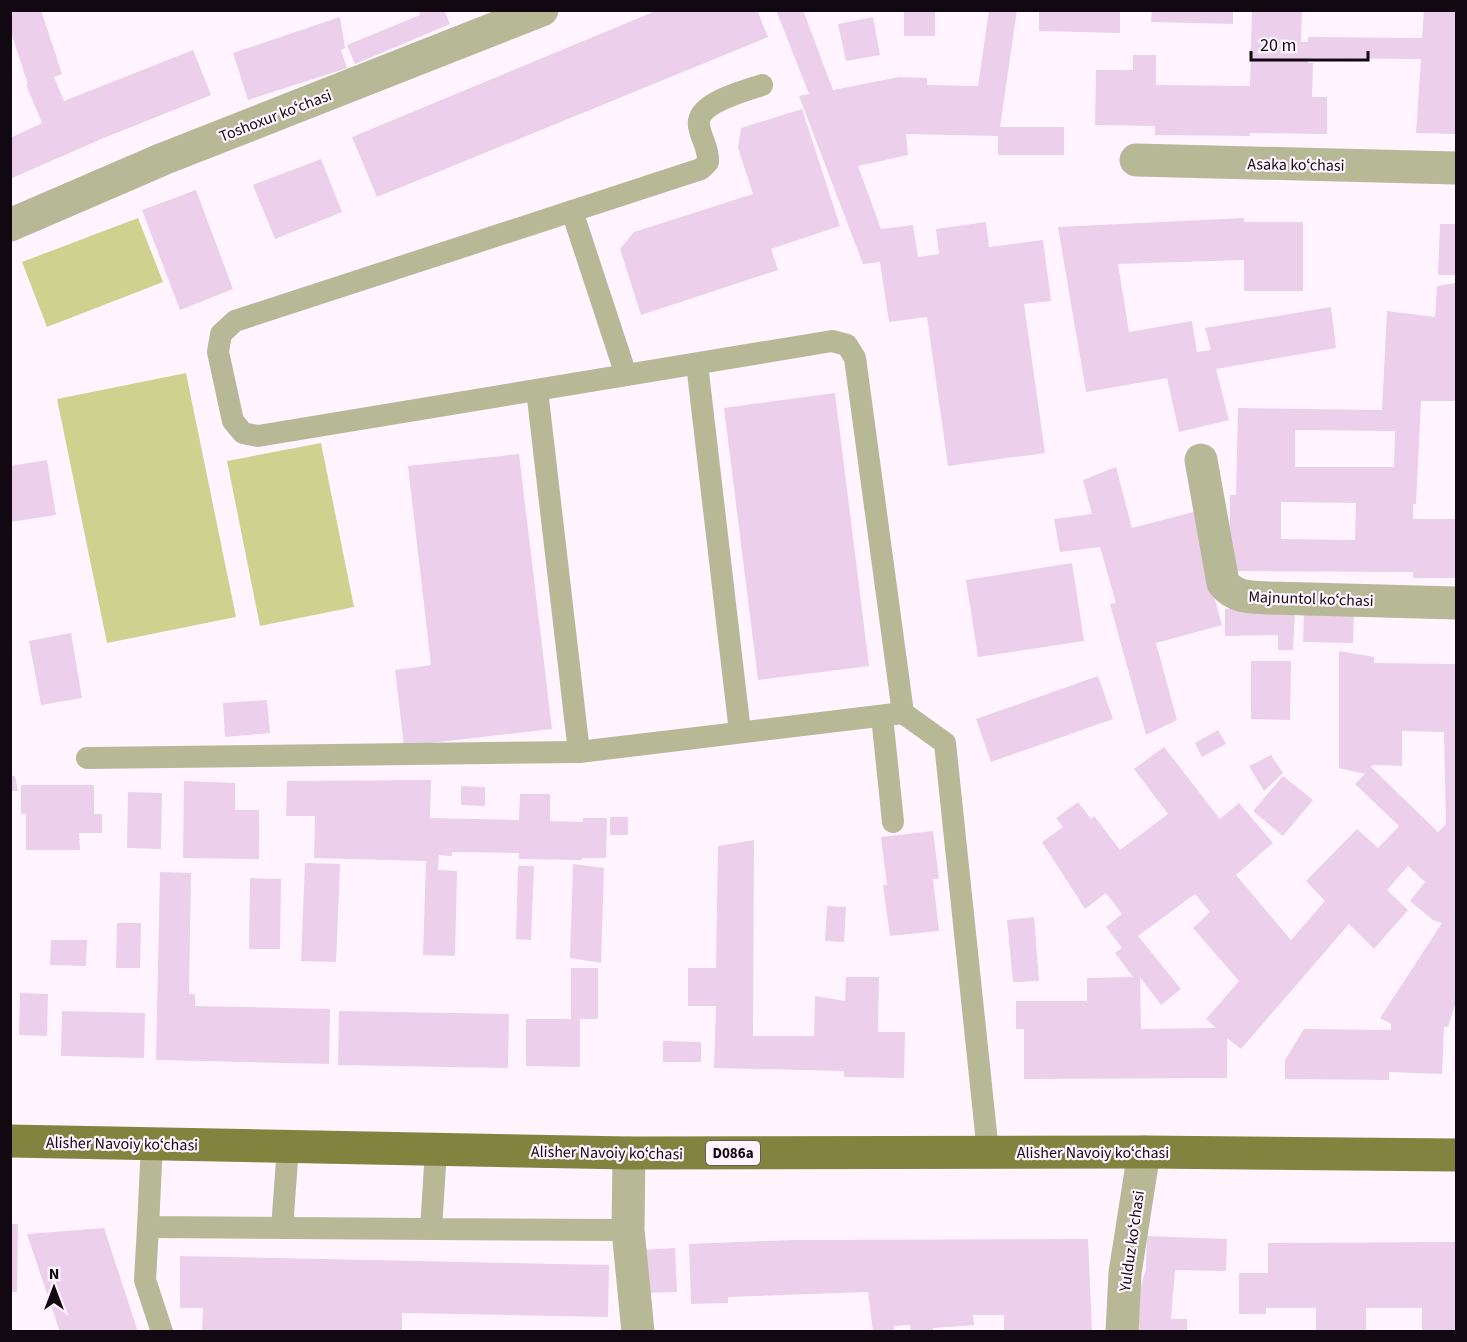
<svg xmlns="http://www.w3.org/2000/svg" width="1467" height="1342" viewBox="0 0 1467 1342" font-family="'Source Sans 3',sans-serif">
<rect width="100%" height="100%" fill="#fff4ff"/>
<g fill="#cfd28f">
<polygon points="138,218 163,282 47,327 22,262"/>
<polygon points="186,373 236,617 107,643 57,399"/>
<polygon points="321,443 354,607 260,626 227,461"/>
</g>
<g fill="#ebcfeb" fill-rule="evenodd">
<polygon points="10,10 41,10 62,74 54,77 64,101 193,50 211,95 99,140 10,179 10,138 42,123 26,85 28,85 10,29"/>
<polygon points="419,10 444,10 450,24 355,64 347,45 420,15"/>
<polygon points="658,10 757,10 768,37 377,197 352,137"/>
<polygon points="776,10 803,10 833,90 899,77 927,78 927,85 978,86 989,10 1017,10 1000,127 1064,127 1064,155 998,155 998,136 906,134 908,155 858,166 881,229 913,225 918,257 939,254 936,229 986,222 989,247 1043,240 1051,301 1024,304 1045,453 948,466 927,317 889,322 880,262 863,264 799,96 809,94"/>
<rect x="904" y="10" width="31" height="26"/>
<polygon points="1039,10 1120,10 1120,33 1039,31"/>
<polygon points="1152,10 1233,10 1233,24 1151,22"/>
<polygon points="1252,10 1302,10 1301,42 1308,42 1308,37 1422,38 1424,10 1456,10 1456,134 1416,133 1421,59 1308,58 1308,63 1313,63 1312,97 1327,97 1327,134 1250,133 1250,136 1155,135 1155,126 1095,125 1096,70 1133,70 1133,55 1156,55 1156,85 1250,86"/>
<polygon points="340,17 345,48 341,50 347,68 248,100 233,53"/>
<polygon points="873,17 880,55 846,61 838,24"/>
<polygon points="802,109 840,226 771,249 778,270 641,315 620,249 634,232 753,194 738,148 741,128"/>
<polygon points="321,159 342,212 275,239 253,185"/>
<polygon points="196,190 233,289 180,310 142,210"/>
<polygon points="1244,218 1244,222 1303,222 1303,291 1244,291 1244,260 1118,264 1129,332 1192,321 1197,352 1211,350 1205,328 1331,307 1336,348 1216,369 1229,420 1179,432 1167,378 1086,392 1058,227"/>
<polygon points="1440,224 1456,224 1456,275 1438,275"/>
<path d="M1456 283V401H1421L1416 504H1413V519H1456V578H1413V572L1230 571V495H1236L1238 408 1382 410 1387 311 1435 317 1437 286ZM1295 430 1395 431 1394 467H1295ZM1281 502 1356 503 1355 540 1281 539Z"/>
<polygon points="835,393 869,666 758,680 724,408"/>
<polygon points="519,454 552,729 404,746 395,670 431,665 408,466"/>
<polygon points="47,460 56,515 10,522 10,466"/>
<polygon points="1116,467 1132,528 1197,511 1209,578 1222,625 1156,643 1177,720 1146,735 1110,604 1116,603 1100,547 1060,552 1054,519 1092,514 1083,480"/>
<polygon points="1072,563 1084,641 978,657 966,580"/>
<polygon points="1251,607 1295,611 1293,650 1278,650 1278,635 1225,636 1225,609"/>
<polygon points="1304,610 1354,611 1353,643 1303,642"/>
<polygon points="71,633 82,698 41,705 29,641"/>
<path d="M1339 651 1374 657V663L1456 664V1002L1448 1027H1444L1442 1074 1389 1072V1080L1285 1079V1060L1304 1029 1391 1030V1024L1380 1018 1442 923 1433 920 1410 901 1425 882 1408 866 1387 890 1408 910 1374 949 1349 924 1241 1049 1227 1038V1078L1024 1079V1029H1016V1001H1087V978L1133 977 1115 953 1122 948 1106 927 1122 914 1106 893 1085 909 1042 842 1063 827 1056 818 1078 802 1091 819 1094 816 1120 850 1168 814 1134 769 1164 747 1220 819 1239 803 1273 843 1236 875 1291 940 1325 901 1306 881 1357 829 1378 848 1399 826 1355 784 1365 774 1339 768ZM1402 731 1444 732 1446 824 1438 832 1371 767 1373 765 1402 766ZM1195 894 1210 912 1193 928 1239 981 1206 1019 1216 1028 1141 1029 1140 977 1161 1005 1181 989 1138 936Z"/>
<polygon points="1251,661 1291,661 1290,720 1251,719"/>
<polygon points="1098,676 1113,719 991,762 976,719"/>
<polygon points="267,700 270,733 225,737 223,703"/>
<polygon points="1218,730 1226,744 1202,757 1195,743"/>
<polygon points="1271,755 1283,773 1264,791 1249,766"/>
<polygon points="10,776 15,776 18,791 10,791"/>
<polygon points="1283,776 1313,800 1283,836 1253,811"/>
<polygon points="431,780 430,818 519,820 520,794 550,794 550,821 583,822 583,818 607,818 606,858 582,858 582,860 519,859 519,853 452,852 452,856 439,855 438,870 457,871 455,956 423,955 426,861 314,858 315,816 286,816 287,781"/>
<polygon points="184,781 235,783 235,810 259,810 259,859 183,858"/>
<polygon points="21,785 94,785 94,814 102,814 102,833 79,833 80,850 26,850 26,814 21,814"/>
<polygon points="461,786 485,787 485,806 461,805"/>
<polygon points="128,792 162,793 161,849 127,848"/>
<rect x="610" y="817" width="18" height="18"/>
<polygon points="933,831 939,879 933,879 939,931 890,936 883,885 887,885 881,837"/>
<polygon points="754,840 753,1036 814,1036 815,996 845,1001 846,977 879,977 878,1032 905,1032 904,1078 844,1077 844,1071 714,1068 716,1006 688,1006 688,968 716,968 718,846"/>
<polygon points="305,863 340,864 336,962 301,961"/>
<polygon points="573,864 604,868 601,963 570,958"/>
<polygon points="518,866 534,866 531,940 516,939"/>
<polygon points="160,872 191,873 189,994 195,994 195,1006 330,1009 329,1064 156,1060"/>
<polygon points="250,878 281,879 280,949 249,949"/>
<polygon points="827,906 846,907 844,942 825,941"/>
<polygon points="1034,917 1039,981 1013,982 1007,920"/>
<polygon points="117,923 141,923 140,968 116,968"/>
<polygon points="51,940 87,940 86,966 50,965"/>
<polygon points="571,968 598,968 598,1019 580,1019 580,1067 526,1066 526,1019 571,1019"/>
<polygon points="20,993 48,994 47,1036 19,1035"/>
<polygon points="62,1011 145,1013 144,1058 61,1056"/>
<polygon points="339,1011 509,1014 508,1068 338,1065"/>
<polygon points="663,1041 701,1042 701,1062 663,1062"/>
<polygon points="10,1224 18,1224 17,1292 10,1292"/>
<polygon points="104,1228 138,1332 60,1332 27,1234"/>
<polygon points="1147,1236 1227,1239 1226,1271 1175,1270 1171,1319 1187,1319 1187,1332 1128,1332 1146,1269"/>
<polygon points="1088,1239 1092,1332 1004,1332 1004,1315 973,1315 974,1325 933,1328 934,1332 911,1332 910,1325 894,1326 894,1332 873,1332 868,1292 728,1297 728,1303 691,1304 689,1244 792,1240"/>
<polygon points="1456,1242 1456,1332 1422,1332 1422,1308 1366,1308 1366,1332 1316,1332 1316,1308 1266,1308 1266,1314 1239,1314 1239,1273 1268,1273 1268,1243"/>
<polygon points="675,1248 677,1292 643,1293 641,1250"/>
<polygon points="180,1256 609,1265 608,1317 402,1313 402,1332 202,1332 203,1308 180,1308"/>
</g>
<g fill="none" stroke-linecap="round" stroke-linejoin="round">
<g stroke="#b7b996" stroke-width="22">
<path d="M762 85C745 91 695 103 699 126 701 139 709 148 708 162L701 169 235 321 221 334 218 352 233 421 243 433 258 436 832 341 847 345 855 358 903 713 945 743 988 1152"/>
<polyline points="572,211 626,375"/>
<polyline points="697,364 740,732"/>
<polyline points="537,390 579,752 903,713"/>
<polyline points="882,716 893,822"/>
<polyline points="87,758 579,752"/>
<polyline points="152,1143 148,1227 431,1229"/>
<polyline points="436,1150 431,1229 628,1230"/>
<polyline points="148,1227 145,1280 162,1332"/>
<polyline points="282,1228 288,1147"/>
</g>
<g stroke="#b7b996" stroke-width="33">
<polyline points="1136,160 1456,168"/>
<polyline points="10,225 163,159 542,10"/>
<path d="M1201 460 1223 583C1236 599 1252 597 1272 598L1456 603"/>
<polyline points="629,1153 628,1230 638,1332"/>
<polyline points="1122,1332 1125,1273 1144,1152"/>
</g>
<polyline stroke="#82833f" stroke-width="33" points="10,1141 629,1153 1144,1152 1456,1155"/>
</g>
<g text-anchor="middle" stroke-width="4.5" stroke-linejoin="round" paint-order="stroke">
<rect fill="#fff4ff" stroke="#584f58" stroke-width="1.5" x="706" y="1141" width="54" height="24" rx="4.5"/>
<g font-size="15" font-weight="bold" fill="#110811">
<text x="733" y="1158">D086a</text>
</g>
<g font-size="16" fill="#110811" stroke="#fff4ff">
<text transform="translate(275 115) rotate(-21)" y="6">Toshoxur koʻchasi</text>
<text transform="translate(1296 164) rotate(1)" y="6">Asaka koʻchasi</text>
<text transform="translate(1311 598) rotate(2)" y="6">Majnuntol koʻchasi</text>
<text transform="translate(122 1143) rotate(1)" y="6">Alisher Navoiy koʻchasi</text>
<text transform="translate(607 1152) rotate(1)" y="6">Alisher Navoiy koʻchasi</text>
<text x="1093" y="1158">Alisher Navoiy koʻchasi</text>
<text transform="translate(1131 1241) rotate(-82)" y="6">Yulduz koʻchasi</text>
</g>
</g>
<rect width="1467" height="1342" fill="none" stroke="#110811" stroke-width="24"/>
<g transform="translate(54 1288)" stroke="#fff4ff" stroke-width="4.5" paint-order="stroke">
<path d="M0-4.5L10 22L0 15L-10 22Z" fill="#110811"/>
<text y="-9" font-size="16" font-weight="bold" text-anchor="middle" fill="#110811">N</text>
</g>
<path d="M1251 51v9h117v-9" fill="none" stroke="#110811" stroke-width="3"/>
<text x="1260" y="51" font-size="18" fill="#110811" stroke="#fff4ff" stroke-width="4.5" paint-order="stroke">20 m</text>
</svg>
